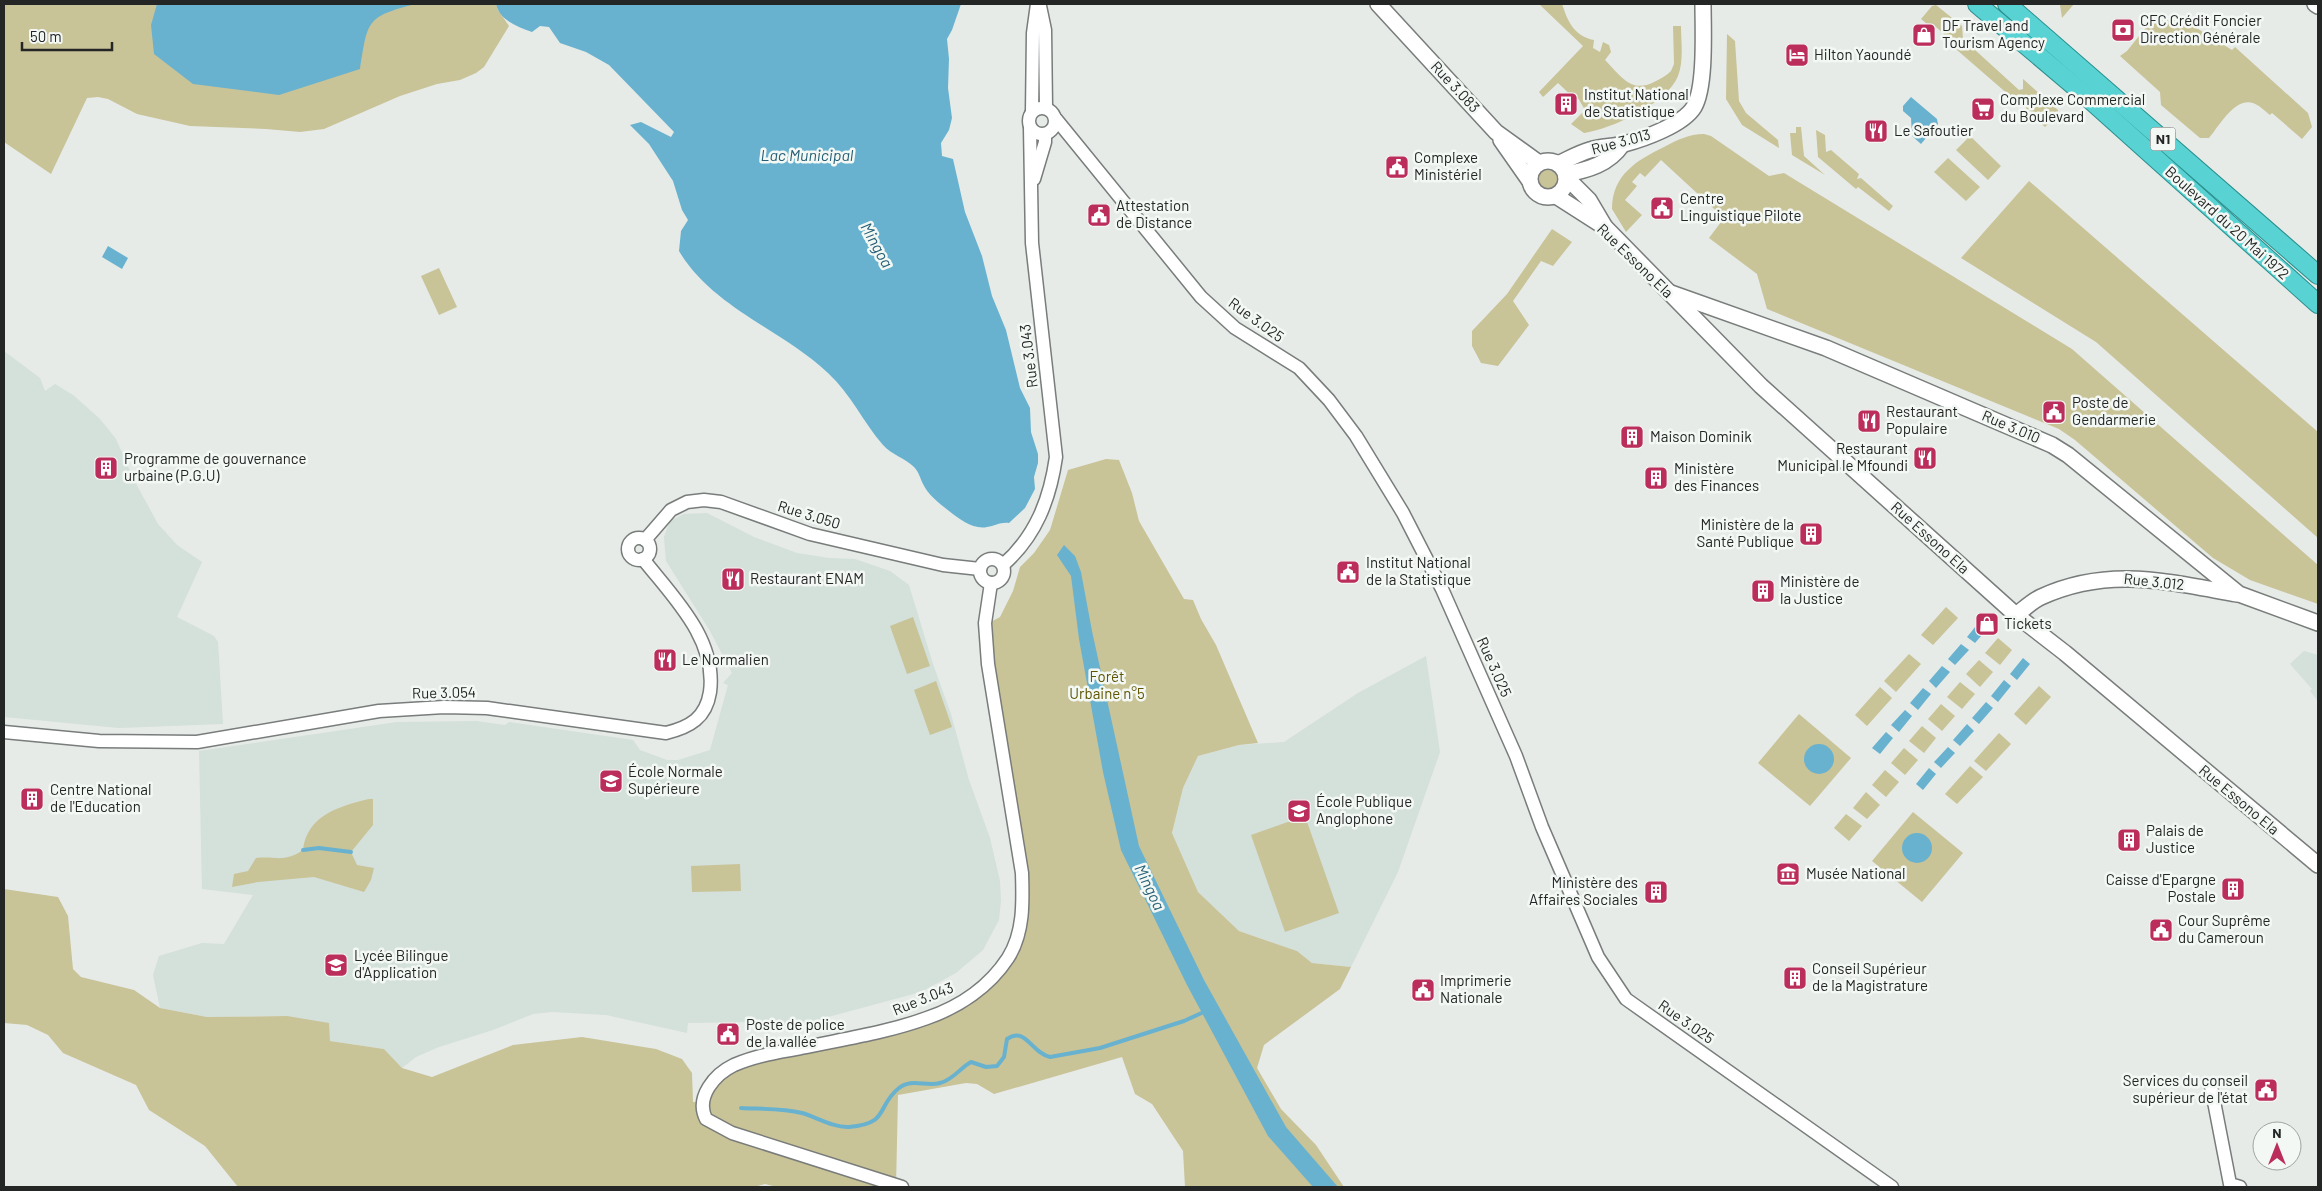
<svg xmlns="http://www.w3.org/2000/svg" width="2322" height="1191" viewBox="0 0 2322 1191" font-family="Barlow,sans-serif">
<rect width="100%" height="100%" fill="#e6ebe8"/>
<g fill="#d4e0da">
<polygon points="4,351 40,378 45,391 55,384 73,395 100,419 116,439 135,482 158,524 177,545 202,562 177,617 214,636 218,642 223,724 119,728 4,717"/>
<polygon points="707,513 754,537 797,553 829,558 855,559 890,571 909,585 933,664 951,714 969,780 990,838 1000,881 1001,901 999,920 983,950 956,973 921,992 802,1024 756,1031 752,1022 688,1023 687,1033 606,1015 552,1012 533,1014 493,1030 439,1047 416,1057 402,1068 384,1049 330,1041 287,1016 207,1017 160,1008 153,975 159,956 202,943 224,944 253,895 202,889 199,751 397,722 476,721 505,725 509,722 633,740 640,750 667,760 678,760 710,750 728,685 723,683 732,673 710,631 666,561 664,537 670,521 684,514"/>
<polygon points="2304,651 2318,655 2318,701 2310,691 2312,689 2290,664"/>
<polygon points="1426,656 1440,752 1398,872 1351,967 1312,963 1297,951 1239,931 1198,892 1172,833 1183,788 1198,756 1239,745 1284,742 1358,693"/>
</g>
<g fill="#c9c398">
<polygon points="4,4 496,4 498,10 509,26 484,67 476,73 460,80 437,84 400,96 324,129 300,132 266,129 190,126 137,114 108,99 98,97 87,98 51,174 4,142"/>
<path d="M1539 4H1562C1568 22 1574 36 1594 40L1593 48 1600 52 1603 42 1609 45 1611 52 1605 60C1620 75 1631 94 1654 82 1660 79 1666 76 1671 71L1674 64 1673 26H1681C1681 42 1684 61 1678 76 1667 104 1611 129 1584 133L1571 124 1585 110 1578 98 1576 100 1558 83 1543 97 1539 92 1583 46Z"/>
<polygon points="2055,4 2074,4 2062,18 2060,5"/>
<polygon points="1936,5 1962,26 1963,39 2019,90 2023,89 2023,79 2058,110 2058,115 2045,127 2031,115 2032,112 2028,109 2026,111 2026,107 2018,100 2015,100 2016,98 2012,94 2010,96 1942,37 1944,34 1936,27 1933,29 1921,19 1932,6"/>
<path d="M2160 13 2171 22 2177 16 2232 50 2235 47 2308 113 2312 127 2302 139 2272 113 2270 115C2265 111 2259 105 2253 103 2235 97 2219 126 2209 138H2200L2161 105 2160 92 2120 56 2127 51 2155 16 2157 17Z"/>
<polygon points="1727,34 1735,41 1739,101 1746,113 1778,140 1779,148 1742,125 1726,99"/>
<polygon points="1796,127 1801,127 1804,156 1825,175 1792,155 1790,133 1796,133"/>
<polygon points="1816,130 1825,135 1826,152 1831,150 1859,174 1857,179 1861,178 1893,206 1889,211 1858,187 1856,189 1818,157"/>
<path d="M1704 134 1711 136 1769 176 1784 173 2072 349 2318 565V604L2250 580 2213 558 2075 440 2059 429 1767 309 1757 274 1709 238 1724 218 1661 160 1645 177 1640 173 1632 182 1637 186 1625 200 1642 215 1626 232 1612 209C1612 175 1637 160 1664 147 1677 140 1689 134 1704 134Z"/>
<polygon points="1970,136 2001,166 1988,180 1956,150"/>
<polygon points="1948,158 1980,187 1966,201 1934,172"/>
<circle cx="1548" cy="180" r="10"/>
<polygon points="2029,181 2318,432 2318,538 2096,342 1961,258"/>
<polygon points="1552,229 1572,242 1553,266 1541,261 1513,301 1529,325 1498,366 1481,363 1472,346 1472,331 1507,294"/>
<polygon points="439,268 457,307 439,315 421,276"/>
<polygon points="1106,459 1119,460 1132,493 1139,521 1184,599 1193,600 1201,619 1216,645 1258,743 1239,745 1198,756 1183,788 1172,833 1198,892 1239,931 1297,951 1312,963 1351,967 1340,989 1264,1045 1257,1068 1281,1109 1316,1145 1344,1187 1185,1187 1183,1151 1152,1104 1135,1094 1122,1057 994,1094 977,1084 966,1083 898,1095 896,1187 777,1187 765,1184 754,1187 238,1187 205,1146 149,1110 136,1085 63,1053 48,1035 27,1025 4,1023 4,889 58,897 68,916 73,969 81,977 134,990 160,1008 207,1017 287,1016 329,1023 330,1041 384,1049 402,1068 432,1077 513,1045 582,1037 656,1049 682,1059 692,1073 693,1102 705,1102 712,1085 759,1056 889,1029 961,1001 1008,956 1022,904 985,625 1000,617 1013,591 1020,567 1034,553 1050,530 1068,470"/>
<polygon points="1946,607 1958,618 1933,645 1921,635"/>
<polygon points="913,617 930,666 907,674 890,626"/>
<polygon points="1998,638 2012,650 2000,665 1985,653"/>
<polygon points="1909,654 1921,664 1896,692 1884,681"/>
<polygon points="1979,660 1993,672 1980,687 1966,674"/>
<polygon points="936,681 952,727 930,735 914,690"/>
<polygon points="1960,682 1975,694 1962,709 1947,697"/>
<polygon points="2039,686 2051,697 2026,725 2014,714"/>
<polygon points="1880,687 1892,698 1867,726 1855,715"/>
<polygon points="1941,704 1955,716 1942,731 1928,719"/>
<polygon points="1799,714 1851,758 1810,806 1758,763"/>
<polygon points="1922,726 1936,738 1924,753 1909,741"/>
<polygon points="1999,733 2011,744 1986,771 1974,761"/>
<polygon points="1904,748 1918,760 1905,775 1891,763"/>
<polygon points="1970,766 1983,777 1957,804 1945,794"/>
<polygon points="1885,770 1899,782 1886,797 1872,785"/>
<polygon points="1866,792 1880,805 1867,819 1853,808"/>
<path d="M369 799H373V825L351 852 357 865 374 868 371 880 364 892 314 877 258 882 232 887 234 874 248 871 256 858C277 856 284 863 303 850 307 815 340 806 369 799Z"/>
<polygon points="1913,812 1963,853 1922,902 1872,861"/>
<polygon points="1846,814 1862,826 1849,841 1834,828"/>
<polygon points="1305,816 1339,913 1285,932 1251,835"/>
<polygon points="740,864 741,891 692,892 691,866"/>
</g>
<g fill="#68b2cf">
<path d="M157 4H415C366 17 368 20 360 69L279 95 193 84 154 54 151 25Z"/>
<path d="M496 4H961L952 30 947 39 949 59 948 88 952 118 949 130 941 143 942 156 953 159 965 212 982 256 992 296 1006 330 1020 388 1030 408 1031 432 1038 454V463L1034 477 1035 489 1025 508 1009 523C1000 522 995 526 987 527 974 530 959 519 949 511 940 504 928 495 923 484 920 478 919 472 914 467 905 458 892 455 883 445 863 422 851 394 828 373 781 329 713 308 679 251L681 231 688 220 682 210 673 181 649 144 630 125 641 122 671 137 674 132 609 65 586 52 560 43 549 27 540 26 532 32C517 26 500 21 496 4Z"/>
<polygon points="1911,97 1937,119 1938,124 1921,144 1912,136 1911,118 1903,111 1903,106"/>
<polygon points="108,246 128,258 122,269 102,257"/>
<polygon points="1064,545 1075,556 1081,572 1092,631 1139,846 1204,980 1286,1127 1338,1187 1313,1187 1268,1136 1187,985 1121,850 1103,772 1079,639 1071,576 1057,555"/>
<polygon points="1980,621 1988,628 1975,643 1967,637"/>
<polygon points="1961,644 1969,650 1955,665 1948,659"/>
<polygon points="2023,658 2030,664 2017,680 2010,674"/>
<polygon points="1942,666 1950,672 1936,688 1929,681"/>
<polygon points="2004,680 2011,686 1998,702 1991,696"/>
<polygon points="1923,688 1931,694 1918,710 1910,703"/>
<polygon points="1986,702 1993,708 1979,724 1972,718"/>
<polygon points="1905,710 1912,716 1899,732 1891,725"/>
<polygon points="1967,724 1974,731 1960,746 1953,740"/>
<polygon points="1886,732 1893,738 1880,754 1872,748"/>
<circle cx="1819" cy="759" r="15"/>
<polygon points="1948,747 1955,753 1941,768 1934,762"/>
<polygon points="1929,768 1936,774 1923,790 1916,784"/>
<circle cx="1917" cy="848" r="15"/>
</g>
<g fill="none" stroke-linecap="round" stroke-linejoin="round">
<g stroke="#68b2cf" stroke-width="4">
<polyline points="303,850 319,848 351,852"/>
<path d="M741 1108C761 1109 782 1108 802 1113 816 1117 834 1128 849 1127 890 1124 876 1106 899 1088 911 1078 927 1087 940 1083 953 1080 960 1068 971 1062L986 1067 997 1066 1004 1057 1007 1039C1026 1026 1031 1053 1050 1057L1100 1048 1184 1021 1206 1011"/>
</g>
<g stroke="#787c7a" stroke-width="15">
<g id="tertiary">
<polyline points="1040,6 1045,30 1046,108"/>
<circle cx="1042" cy="121" r="13"/>
<polyline points="1032,112 1033,33 1037,4"/>
<polyline points="1056,119 1201,297 1235,328 1299,368 1329,400 1356,436 1403,513 1442,589 1516,756 1542,827 1598,957 1626,999 1892,1187"/>
<polyline points="1034,179 1045,142 1045,134"/>
<circle cx="639" cy="549" r="11"/>
<polyline points="645,540 671,510 687,502 704,500 721,502 810,534 943,565 980,569"/>
<circle cx="992" cy="571" r="12"/>
<path d="M1003 565C1036 536 1050 499 1056 457L1032 243 1030 127"/>
<path d="M4 732 99 741 197 742 379 711 444 707 487 708 666 733C690 727 706 718 710 692 717 639 673 597 643 559"/>
<polyline points="2211,1086 2230,1184 2240,1187"/>
<path d="M902 1187 732 1133 706 1119C695 1097 715 1074 734 1065 755 1056 778 1052 801 1048 843 1039 886 1033 927 1018 959 1007 989 987 1008 958 1024 933 1023 902 1022 873L988 664 985 623 991 583"/>
</g>
</g>
<g stroke="#787c7a" stroke-width="18">
<g id="secondary">
<polyline points="1378,4 1496,132 1539,163"/>
<polyline points="2315,4 2318,6"/>
<polyline points="1501,140 1529,180"/>
<circle cx="1548" cy="179" r="18"/>
<path d="M1558 164C1569 159 1579 153 1590 150 1601 146 1613 147 1624 144 1643 139 1683 125 1694 107 1706 87 1703 28 1703 4"/>
<path d="M1566 174C1588 170 1609 164 1622 145"/>
<polyline points="1566,177 1589,200 1605,227"/>
<polyline points="1556,196 1606,228 1761,386 2016,615 2065,653 2318,865"/>
<polyline points="1671,293 1826,348 2052,445 2068,455 2239,594 2318,623"/>
<path d="M2016 615C2024 609 2032 601 2041 597 2109 566 2168 582 2237 594"/>
</g>
</g>
<g stroke="#2a8f8e" stroke-width="20">
<g id="trunk">
<polyline points="1977,4 2085,95 2318,304"/>
<polyline points="2007,4 2318,275"/>
</g>
</g>
<use href="#tertiary" stroke="#fff" stroke-width="12"/>
<use href="#secondary" stroke="#fff" stroke-width="15"/>
<use href="#trunk" stroke="#58d2d2" stroke-width="18"/>
</g>
<defs>
<g id="bank-square" transform="scale(1.25)"><rect x="-9" y="-9" width="18" height="18" rx="4" fill="#bb2d5a" stroke="#f3f8f5"/><path d="M-6-4H6V4H-6ZM0-2.3a2.3 2.3 0 1 0 0 4.6a2.3 2.3 0 1 0 0-4.6Z" fill="#fff"/></g>
<g id="shop-square" transform="scale(1.25)"><rect x="-9" y="-9" width="18" height="18" rx="4" fill="#bb2d5a" stroke="#f3f8f5"/><path d="M-5-2.5h2.3a2.7 3.5 0 0 1 5.4 0H5L5.5 6h-11ZM-1.5-2.5h3a1.5 2.3 0 0 0-3 0Z" fill="#fff"/></g>
<g id="hotel-square" transform="scale(1.25)"><rect x="-9" y="-9" width="18" height="18" rx="4" fill="#bb2d5a" stroke="#f3f8f5"/><path d="M-6-4.5h1.5V1H6V5H4.5V3h-9V5H-6ZM-4 0a1.8 1.8 0 1 1 3.6 0ZM.5 0V-2.5h3Q6-2.5 6 0Z" fill="#fff"/></g>
<g id="building-square" transform="scale(1.25)"><rect x="-9" y="-9" width="18" height="18" rx="4" fill="#bb2d5a" stroke="#f3f8f5"/><path d="M-4-6H4V6H1V3H-1V6H-4ZM-2.5-4.3h1.7v1.8h-1.7ZM.8-4.3h1.7v1.8H.8ZM-2.5-1h1.7V.8h-1.7ZM.8-1h1.7V.8H.8Z" fill="#fff"/></g>
<g id="supermarket-square" transform="scale(1.25)"><rect x="-9" y="-9" width="18" height="18" rx="4" fill="#bb2d5a" stroke="#f3f8f5"/><path d="M-6-5.5h2.5l.6 2H6L4.5 2H-2.5L-4.4-4H-6ZM-1.5 3.2a1.3 1.3 0 1 0 .1 0ZM3 3.2a1.3 1.3 0 1 0 .1 0Z" fill="#fff"/></g>
<g id="restaurant-square" transform="scale(1.25)"><rect x="-9" y="-9" width="18" height="18" rx="4" fill="#bb2d5a" stroke="#f3f8f5"/><path d="M-5-6h1v4h1v-4h1v4h1v-4h1v5L-1.5 .5V6h-2V.5L-5-1ZM5-6V6H3V1.5H1.5Q1.5-4 5-6Z" fill="#fff"/></g>
<g id="civic-square" transform="scale(1.25)"><rect x="-9" y="-9" width="18" height="18" rx="4" fill="#bb2d5a" stroke="#f3f8f5"/><path d="M-.6-6.5H3V-4.5H.6V-3L4-1V1h2V6H-6V1h2V-1L-.6-3ZM-1.2 2.5V6h2.4V2.5Z" fill="#fff"/></g>
<g id="university-square" transform="scale(1.25)"><rect x="-9" y="-9" width="18" height="18" rx="4" fill="#bb2d5a" stroke="#f3f8f5"/><path d="M0-5L7-2L0 1L-7-2ZM-4 1L0 2.5L4 1V4Q0 6-4 4Z" fill="#fff"/></g>
<g id="school-square" transform="scale(1.25)"><rect x="-9" y="-9" width="18" height="18" rx="4" fill="#bb2d5a" stroke="#f3f8f5"/><path d="M0-5L7-2L0 1L-7-2ZM-4 1L0 2.5L4 1V4Q0 6-4 4Z" fill="#fff"/></g>
<g id="museum-square" transform="scale(1.25)"><rect x="-9" y="-9" width="18" height="18" rx="4" fill="#bb2d5a" stroke="#f3f8f5"/><path d="M0-6L6-3V-2H-6V-3ZM-5-1h2V3h-2ZM-1-1h2V3h-2ZM3-1h2V3H3ZM-6 4H6V6H-6Z" fill="#fff"/></g>
</defs>
<g fill-rule="evenodd">
<use href="#bank-square" x="2123" y="30"/>
<use href="#shop-square" x="1924" y="35"/>
<use href="#hotel-square" x="1797" y="55"/>
<use href="#building-square" x="1566" y="104"/>
<use href="#supermarket-square" x="1983" y="109"/>
<use href="#restaurant-square" x="1876" y="131"/>
<use href="#civic-square" x="1397" y="167"/>
<use href="#civic-square" x="1662" y="208"/>
<use href="#civic-square" x="1099" y="215"/>
<use href="#civic-square" x="2054" y="412"/>
<use href="#restaurant-square" x="1869" y="421"/>
<use href="#building-square" x="1632" y="437"/>
<use href="#restaurant-square" x="1925" y="458"/>
<use href="#building-square" x="106" y="468"/>
<use href="#building-square" x="1656" y="478"/>
<use href="#building-square" x="1811" y="534"/>
<use href="#civic-square" x="1348" y="572"/>
<use href="#restaurant-square" x="733" y="579"/>
<use href="#building-square" x="1763" y="591"/>
<use href="#shop-square" x="1987" y="624"/>
<use href="#restaurant-square" x="665" y="660"/>
<use href="#university-square" x="611" y="781"/>
<use href="#building-square" x="32" y="799"/>
<use href="#school-square" x="1299" y="811"/>
<use href="#building-square" x="2129" y="840"/>
<use href="#museum-square" x="1788" y="874"/>
<use href="#building-square" x="2233" y="889"/>
<use href="#building-square" x="1656" y="892"/>
<use href="#civic-square" x="2161" y="930"/>
<use href="#school-square" x="336" y="965"/>
<use href="#building-square" x="1795" y="978"/>
<use href="#civic-square" x="1423" y="990"/>
<use href="#civic-square" x="728" y="1034"/>
<use href="#civic-square" x="2266" y="1090"/>
</g>
<g text-anchor="middle" stroke-width="5" stroke-linejoin="round" paint-order="stroke">
<rect fill="#f3f8f5" stroke="#626563" stroke-width="1" x="2150.5" y="127.5" width="25" height="23" rx="4"/>
<g font-size="14" font-weight="bold" fill="#242625">
<text x="2163" y="144">N1</text>
</g>
<g font-size="15" fill="#242625" stroke="#f3f8f5" text-anchor="start">
<text x="2140" y="26">CFC Crédit Foncier<tspan x="2140" dy="17">Direction Générale</tspan></text>
<text x="1942" y="31">DF Travel and<tspan x="1942" dy="17">Tourism Agency</tspan></text>
<text x="1814" y="60">Hilton Yaoundé</text>
<text x="1584" y="100">Institut National<tspan x="1584" dy="17">de Statistique</tspan></text>
<text x="2000" y="105">Complexe Commercial<tspan x="2000" dy="17">du Boulevard</tspan></text>
<text x="1894" y="136">Le Safoutier</text>
<text x="1414" y="163">Complexe<tspan x="1414" dy="17">Ministériel</tspan></text>
<text x="1680" y="204">Centre<tspan x="1680" dy="17">Linguistique Pilote</tspan></text>
<text x="1116" y="211">Attestation<tspan x="1116" dy="17">de Distance</tspan></text>
<text x="2072" y="408">Poste de<tspan x="2072" dy="17">Gendarmerie</tspan></text>
<text x="1886" y="417">Restaurant<tspan x="1886" dy="17">Populaire</tspan></text>
<text x="1650" y="442">Maison Dominik</text>
<text x="1908" y="454" text-anchor="end">Restaurant<tspan x="1908" dy="17">Municipal le Mfoundi</tspan></text>
<text x="124" y="464">Programme de gouvernance<tspan x="124" dy="17">urbaine (P.G.U)</tspan></text>
<text x="1674" y="474">Ministère<tspan x="1674" dy="17">des Finances</tspan></text>
<text x="1794" y="530" text-anchor="end">Ministère de la<tspan x="1794" dy="17">Santé Publique</tspan></text>
<text x="1366" y="568">Institut National<tspan x="1366" dy="17">de la Statistique</tspan></text>
<text x="750" y="584">Restaurant ENAM</text>
<text x="1780" y="587">Ministère de<tspan x="1780" dy="17">la Justice</tspan></text>
<text x="2004" y="629">Tickets</text>
<text x="682" y="665">Le Normalien</text>
<text x="628" y="777">École Normale<tspan x="628" dy="17">Supérieure</tspan></text>
<text x="50" y="795">Centre National<tspan x="50" dy="17">de l'Education</tspan></text>
<text x="1316" y="807">École Publique<tspan x="1316" dy="17">Anglophone</tspan></text>
<text x="2146" y="836">Palais de<tspan x="2146" dy="17">Justice</tspan></text>
<text x="1806" y="879">Musée National</text>
<text x="2216" y="885" text-anchor="end">Caisse d'Epargne<tspan x="2216" dy="17">Postale</tspan></text>
<text x="1638" y="888" text-anchor="end">Ministère des<tspan x="1638" dy="17">Affaires Sociales</tspan></text>
<text x="2178" y="926">Cour Suprême<tspan x="2178" dy="17">du Cameroun</tspan></text>
<text x="354" y="961">Lycée Bilingue<tspan x="354" dy="17">d'Application</tspan></text>
<text x="1812" y="974">Conseil Supérieur<tspan x="1812" dy="17">de la Magistrature</tspan></text>
<text x="1440" y="986">Imprimerie<tspan x="1440" dy="17">Nationale</tspan></text>
<text x="746" y="1030">Poste de police<tspan x="746" dy="17">de la vallée</tspan></text>
<text x="2248" y="1086" text-anchor="end">Services du conseil<tspan x="2248" dy="17">supérieur de l'état</tspan></text>
</g>
<g font-size="15" fill="#242625" stroke="#f3f8f5">
<text transform="translate(1455 87) rotate(47)" y="5">Rue 3.083</text>
<text transform="translate(1621 142) rotate(-15)" y="5">Rue 3.013</text>
<text transform="translate(2227 223) rotate(42)" y="5">Boulevard du 20 Mai 1972</text>
<text transform="translate(1635 261) rotate(44)" y="5">Rue Essono Ela</text>
<text transform="translate(1256 320) rotate(36)" y="5">Rue 3.025</text>
<text transform="translate(1029 356) rotate(-97)" y="5">Rue 3.043</text>
<text transform="translate(2011 427) rotate(23)" y="5">Rue 3.010</text>
<text transform="translate(809 515) rotate(17)" y="5">Rue 3.050</text>
<text transform="translate(1930 538) rotate(42)" y="5">Rue Essono Ela</text>
<text transform="translate(2154 582) rotate(6)" y="5">Rue 3.012</text>
<text transform="translate(1494 667) rotate(66)" y="5">Rue 3.025</text>
<text transform="translate(444 693) rotate(-1)" y="5">Rue 3.054</text>
<text transform="translate(2239 800) rotate(40)" y="5">Rue Essono Ela</text>
<text transform="translate(923 999) rotate(-22)" y="5">Rue 3.043</text>
<text transform="translate(1686 1022) rotate(35)" y="5">Rue 3.025</text>
</g>
<g font-size="15" fill="#5f5502" stroke="#f3f8f5">
<text x="1107" y="682">Forêt<tspan x="1107" dy="17">Urbaine n°5</tspan></text>
</g>
<g font-size="16" font-style="italic" fill="#255f75" stroke="#f3f8f5">
<text x="807" y="161">Lac Municipal</text>
<text transform="translate(877 245) rotate(61)" y="6">Mingoa</text>
<text transform="translate(1150 887) rotate(64)" y="6">Mingoa</text>
</g>
</g>
<rect width="2322" height="1191" fill="none" stroke="#242625" stroke-width="10"/>
<g transform="translate(2277 1146)"><circle r="24" fill="#f3f8f5" stroke="#a0a4a2"/>
<path d="M0-4L9 19L0 12L-9 19Z" fill="#bb2d5a"/>
<text y="-8" font-size="14" font-weight="bold" text-anchor="middle" fill="#242625">N</text>
</g>
<path d="M22 42v8h90v-8" fill="none" stroke="#242625" stroke-width="2.5"/>
<text x="30" y="42" font-size="15" fill="#242625" stroke="#f3f8f5" stroke-width="4" paint-order="stroke">50 m</text>
</svg>
